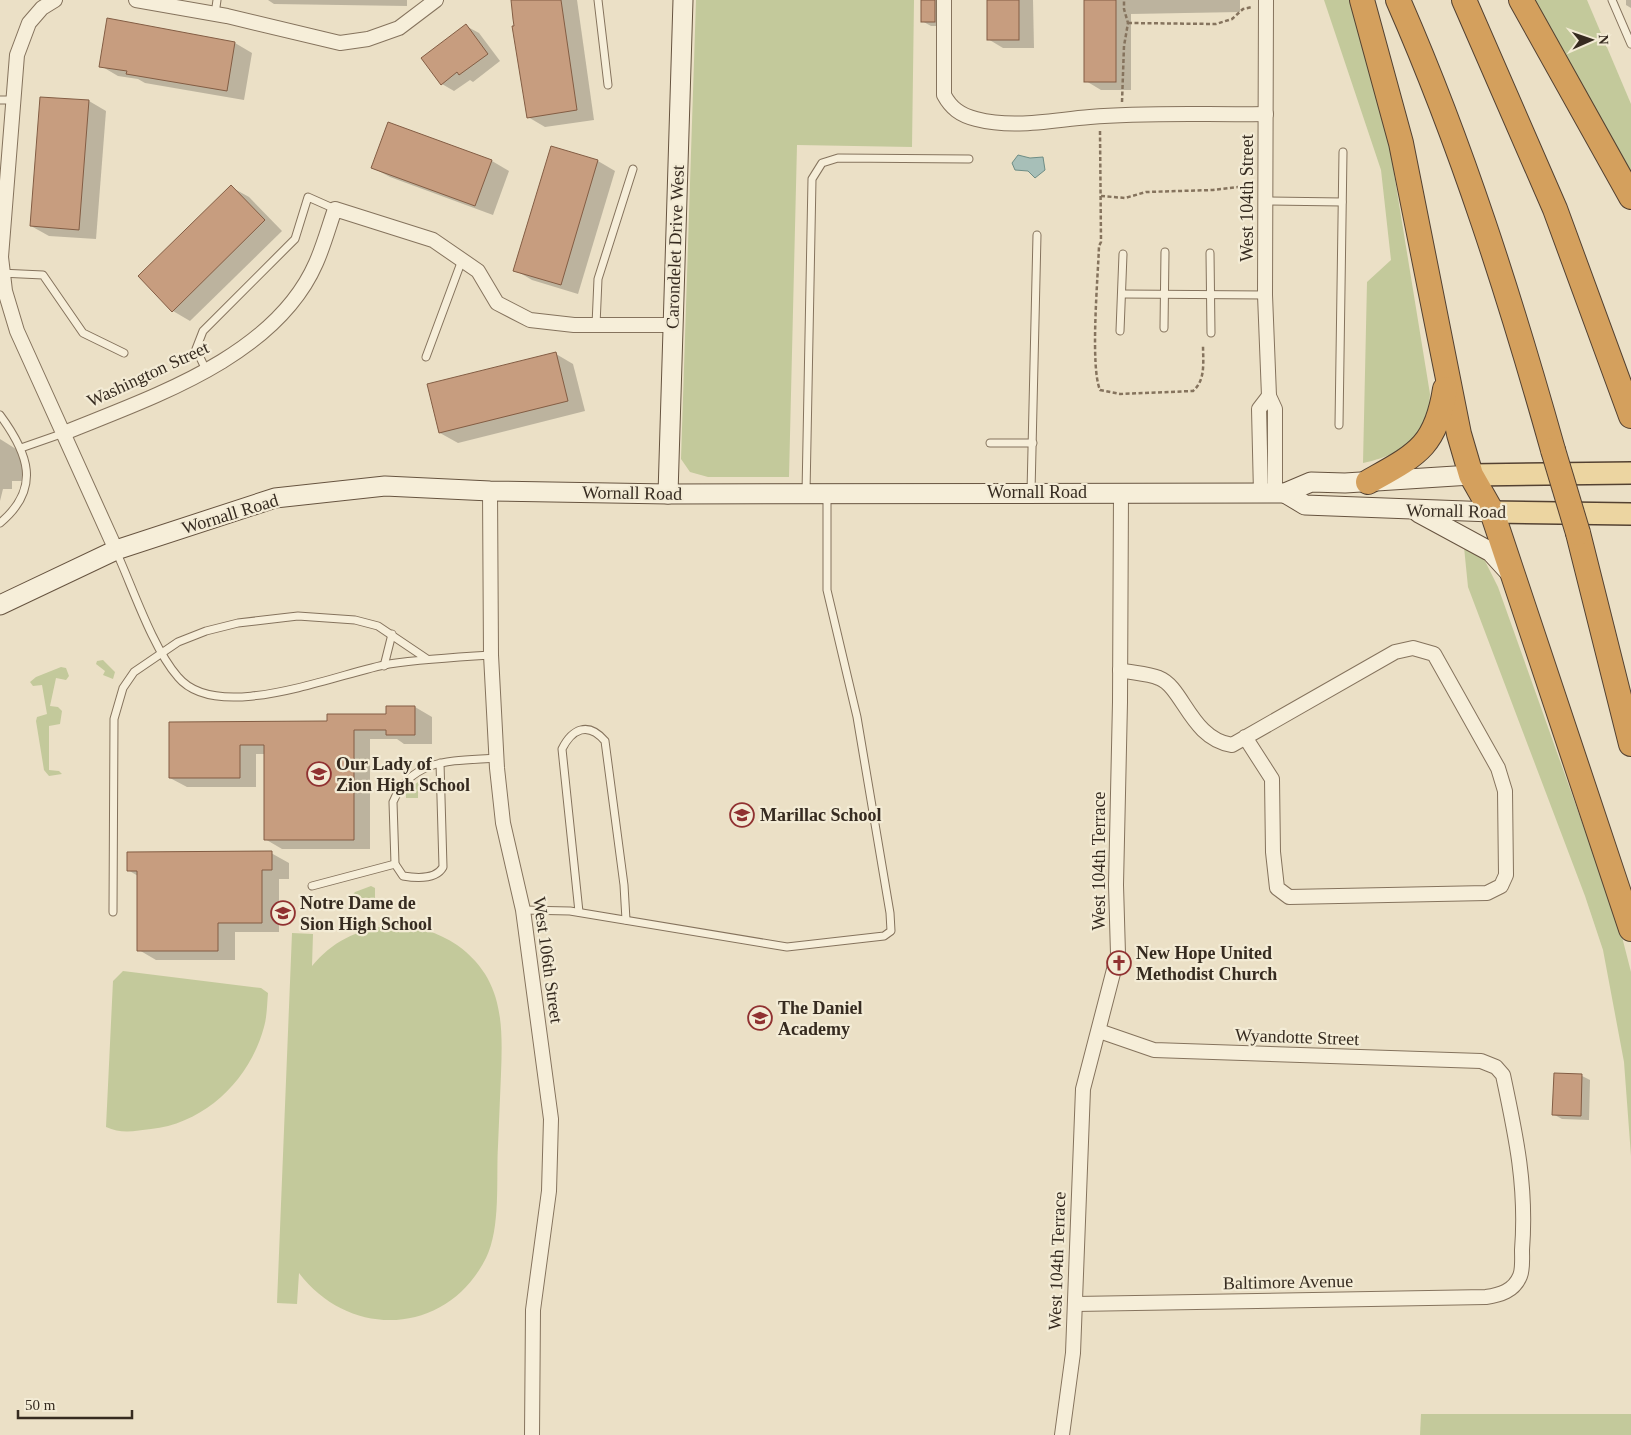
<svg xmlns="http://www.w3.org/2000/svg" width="1631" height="1435" viewBox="0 0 1631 1435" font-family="'Times New Roman',serif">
<rect width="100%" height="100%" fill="#ebe0c6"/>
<g fill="#c3c99b">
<polygon points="696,0 914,0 912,147 797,145 789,477 708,477 690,472 681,459"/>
<path d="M1324 0H1361L1379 81 1430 394C1429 404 1429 417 1424 425 1412 448 1387 458 1363 463L1367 282 1391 260 1381 170Z"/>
<polygon points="1532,0 1587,0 1631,104 1631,174"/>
<polygon points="1464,547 1484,559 1498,587 1620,929 1631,972 1631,1156 1624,1062 1603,950 1585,896 1468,587"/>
<polygon points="103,660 115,672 113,679 103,675 105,671 96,664 97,661"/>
<polygon points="61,667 66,668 69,676 66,680 56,678 50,706 58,707 62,711 60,724 49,726 49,770 59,771 62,774 49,776 44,770 36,721 37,717 47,714 42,685 33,686 30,682 36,677"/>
<polygon points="426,776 430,778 431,784 418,786 418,798 406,798 406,791"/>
<polygon points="371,886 375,888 375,898 350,898 355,892"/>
<path d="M389 926C413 925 437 931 457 945 503 978 503 1022 501 1074 500 1098 499 1122 498 1146 496 1179 501 1228 486 1258 447 1336 350 1340 299 1273L297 1304 277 1303 292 933 313 934 312 966C332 942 357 929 389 926Z"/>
<path d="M123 971 261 988 268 993C267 1004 267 1017 264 1027 250 1079 206 1123 151 1129 135 1131 121 1134 106 1127L113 981Z"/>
<polygon points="1421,1414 1631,1414 1631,1435 1420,1435"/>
</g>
<polygon fill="#a7bfb8" stroke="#6e8d85" points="1018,155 1030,158 1043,157 1045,170 1035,178 1028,171 1015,170 1012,163"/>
<g fill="#0003">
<polygon points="268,0 407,0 407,6 274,4"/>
<polygon points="512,0 577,0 594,120 545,127 528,117"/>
<polygon points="922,0 943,0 943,26 931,26 922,21"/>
<polygon points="988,0 1033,0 1034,48 1003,48 988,39"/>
<polygon points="1085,0 1240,0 1240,12 1131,14 1131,90 1101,90 1086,81"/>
<polygon points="1626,0 1631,0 1631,8 1626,5"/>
<polygon points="466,26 479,33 500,61 473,82 470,80 454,91 442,84"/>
<polygon points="235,43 252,53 244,100 145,83 138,79 118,76 101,66"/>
<polygon points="41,98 89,101 106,111 96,239 49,236 31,226"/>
<polygon points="552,147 598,161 615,171 578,294 532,280 515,270"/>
<polygon points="492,161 509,171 493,215 390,177 373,168"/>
<polygon points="231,187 249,197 282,231 190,321 173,311"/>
<polygon points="556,354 573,364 585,411 458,443 440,433"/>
<polygon points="0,439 27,456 28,481 12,481 12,489 3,489 0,501"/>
<polygon points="415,707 432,717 432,744 404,744 397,739 370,739 370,849 282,849 265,839 265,754 256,754 256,787 187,787 170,778 170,724 329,722 387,715"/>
<polygon points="271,853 289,863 289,879 279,879 279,932 235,932 235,960 156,960 139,950 138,876 128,870"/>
<polygon points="1555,1075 1582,1076 1590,1080 1589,1120 1562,1119 1553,1114"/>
</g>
<g fill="#c79d7f" stroke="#835d44">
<polygon points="511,0 561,0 577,110 527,118 512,26 514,26 513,19"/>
<rect x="921" y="0" width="14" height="22"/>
<rect x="987" y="0" width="32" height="40"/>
<rect x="1084" y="0" width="32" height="82"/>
<polygon points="107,18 235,42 227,91 126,74 127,71 99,67"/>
<polygon points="466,24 488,54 459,75 457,72 441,85 421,58"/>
<polygon points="40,97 89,100 79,230 30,226"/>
<polygon points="388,122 492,160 475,206 371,168"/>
<polygon points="551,146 598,160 561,285 513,271"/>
<polygon points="231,185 265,220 172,312 138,276"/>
<polygon points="556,352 568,401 439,433 427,384"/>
<polygon points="386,706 415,706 415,735 386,735 386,730 354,730 354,840 264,840 264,745 240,745 240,778 169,778 169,722 327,721 327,714 386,714"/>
<polygon points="272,851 272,870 262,870 262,923 218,923 218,951 137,951 137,871 127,871 127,852"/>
<polygon points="1554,1073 1582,1074 1581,1116 1552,1115"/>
</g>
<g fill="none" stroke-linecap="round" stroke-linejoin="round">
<g stroke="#85735d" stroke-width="9">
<g id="lane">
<polyline points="598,0 608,85"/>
<polyline points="1612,0 1631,44"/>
<polyline points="215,14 217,0"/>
<polyline points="0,100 13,100"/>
<polyline points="1266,201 1342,202"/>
<polyline points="1210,253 1211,333"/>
<polyline points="0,273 43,275 83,333 124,353"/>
<polyline points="1122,294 1265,295"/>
<polyline points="596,325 598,279 633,169"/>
<polyline points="1164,328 1165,252"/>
<polyline points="1120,331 1123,254"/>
<polyline points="426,357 462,260"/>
<polyline points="206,370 196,349 203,331 295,239 308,197 335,209"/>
<path d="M0 415C28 453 42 488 0 523"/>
<polyline points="1339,425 1343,152"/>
<polyline points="990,443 1033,443"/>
<polyline points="21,448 64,433"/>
<polyline points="1031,492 1037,235"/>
<polyline points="806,493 812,179 822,163 838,158 969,159"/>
<path d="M116 551C132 586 153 649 178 677 218 725 338 673 389 664 423 659 457 657 491 655"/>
<polyline points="384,666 392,634"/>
<path d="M440 763 443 867C436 880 415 878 403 876L395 864 393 802C412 757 455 761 496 758"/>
<polyline points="312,886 395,864"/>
<polyline points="523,910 570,911 787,947 884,936 891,931 890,913 857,717 827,590 827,494"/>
<polyline points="113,912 114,719 123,688 134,672 178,642 206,631 238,623 298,616 355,620 378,626 427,659"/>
<path d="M579 912 562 749C572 729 588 721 605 741L624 885 626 920"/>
</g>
</g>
<g stroke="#85735d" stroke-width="16">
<g id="street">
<polyline points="55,0 42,8 29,23 17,55 1,257 5,291 17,331 116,550"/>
<polyline points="136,0 227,16 340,43 368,39 399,28 436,0"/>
<path d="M944 0V95C951 108 960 115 976 119 1014 129 1052 120 1090 117 1148 112 1208 115 1266 114"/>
<polyline points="1266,0 1265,295 1269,396 1275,409 1275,493"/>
<path d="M64 433C152 397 275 357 316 263 324 245 329 226 335 209L433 240 478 271 497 303 530 320 574 325H672"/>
<polyline points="490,491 491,655 497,768 503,823 523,910 551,1119 549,1191 533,1310 532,1435"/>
<polyline points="1261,493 1259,409 1269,396"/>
<path d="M1120 670C1132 673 1147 673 1159 678 1183 687 1191 739 1232 745L1395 652 1413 648 1434 654 1498 768 1505 791 1506 875 1501 886 1487 893 1289 897 1277 888 1273 852 1272 779 1245 737"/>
<path d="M1075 1304 1486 1297C1500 1295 1514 1291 1520 1276 1523 1269 1522 1258 1522 1250 1527 1187 1516 1136 1503 1075L1496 1067 1481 1061 1154 1050 1099 1031"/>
<polyline points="1062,1435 1073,1353 1083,1089 1118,954 1116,885 1120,702 1121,492"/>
</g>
</g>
<g stroke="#675440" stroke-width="21">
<g id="secondary">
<polyline points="1285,493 1305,505 1492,512"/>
<polyline points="668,494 683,0"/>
<polyline points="1419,513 1491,552 1512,575"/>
<polyline points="0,605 116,550 275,498 385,486 490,491 668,494 1285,493 1311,482 1345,483 1471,475"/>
</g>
</g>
<g stroke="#534131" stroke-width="24">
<g id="primary">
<polyline points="1471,475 1631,473"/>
<polyline points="1492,512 1631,514"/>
</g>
</g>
<g stroke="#534131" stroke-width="26">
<g id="highway">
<polyline points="1362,0 1401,143 1459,434 1471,475 1492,512 1631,929"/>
<path d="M1398 0C1462 146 1510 297 1553 450"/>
<polyline points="1464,0 1555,209 1631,416"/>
<polyline points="1521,0 1631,197"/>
<path d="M1368 482C1416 455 1436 447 1445 389"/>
<polyline points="1578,533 1631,744"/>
</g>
</g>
<g stroke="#85735d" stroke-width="2.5" stroke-dasharray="4 2.5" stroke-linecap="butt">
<polyline points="1128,23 1216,24 1232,19 1243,9 1252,7"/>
<polyline points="1122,102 1124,46 1128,23 1124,9 1124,0"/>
<path d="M1100 131 1101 242 1099 246C1098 277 1090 366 1100 390L1120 394 1193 391C1206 380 1203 361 1203 345"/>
<polyline points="1101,196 1125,198 1146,192 1213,190 1247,186 1247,192 1251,192"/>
</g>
<use href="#lane" stroke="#f6eed9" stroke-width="7"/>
<use href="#street" stroke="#f6eed9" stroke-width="14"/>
<use href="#secondary" stroke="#f6eed9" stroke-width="19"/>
<use href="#primary" stroke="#ecd5a1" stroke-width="21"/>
<use href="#highway" stroke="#d4a05d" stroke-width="24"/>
<g stroke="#534131" stroke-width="26" stroke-linecap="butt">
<polyline id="highway-bridge" points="1553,450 1578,533"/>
</g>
<use href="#highway-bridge" stroke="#d4a05d" stroke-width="24"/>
</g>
<defs>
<g id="school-ring" transform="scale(1.25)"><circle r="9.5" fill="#f3ebd5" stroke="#903131" stroke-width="1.5"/><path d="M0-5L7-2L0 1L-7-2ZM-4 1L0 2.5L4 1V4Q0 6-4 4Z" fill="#903131"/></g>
<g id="church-ring" transform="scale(1.25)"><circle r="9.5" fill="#f3ebd5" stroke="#903131" stroke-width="1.5"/><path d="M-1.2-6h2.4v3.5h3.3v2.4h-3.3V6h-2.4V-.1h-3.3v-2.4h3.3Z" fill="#903131"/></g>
</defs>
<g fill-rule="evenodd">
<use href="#school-ring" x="319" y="774"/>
<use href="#school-ring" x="742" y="815"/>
<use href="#school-ring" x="283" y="913"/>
<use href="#church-ring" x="1119" y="963"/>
<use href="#school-ring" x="760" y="1018"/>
</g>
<g text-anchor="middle" stroke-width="4.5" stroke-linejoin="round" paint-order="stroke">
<g font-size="18" fill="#362b20" stroke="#f3ebd5">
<text transform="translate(1247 198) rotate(-90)" y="6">West 104th Street</text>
<text transform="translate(675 247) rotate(-88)" y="6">Carondelet Drive West</text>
<text transform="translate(148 374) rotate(-25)" y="6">Washington Street</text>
<text x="1037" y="498">Wornall Road</text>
<text transform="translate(632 493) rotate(1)" y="6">Wornall Road</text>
<text transform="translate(1456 511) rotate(1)" y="6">Wornall Road</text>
<text transform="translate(230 514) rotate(-17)" y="6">Wornall Road</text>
<text transform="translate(1099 861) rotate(-90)" y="6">West 104th Terrace</text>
<text transform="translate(548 960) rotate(82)" y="6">West 106th Street</text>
<text transform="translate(1297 1037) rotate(2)" y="6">Wyandotte Street</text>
<text transform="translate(1057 1261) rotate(-88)" y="6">West 104th Terrace</text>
<text transform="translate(1288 1282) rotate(-1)" y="6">Baltimore Avenue</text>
</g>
<g font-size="18" font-weight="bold" fill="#362b20" stroke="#f3ebd5" text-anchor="start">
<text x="336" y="770">Our Lady of<tspan x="336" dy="21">Zion High School</tspan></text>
<text x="760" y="821">Marillac School</text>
<text x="300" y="909">Notre Dame de<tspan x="300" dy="21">Sion High School</tspan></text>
<text x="1136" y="959">New Hope United<tspan x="1136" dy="21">Methodist Church</tspan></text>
<text x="778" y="1014">The Daniel<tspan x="778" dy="21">Academy</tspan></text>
</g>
</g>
<g transform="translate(1591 40) rotate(88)" stroke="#f3ebd5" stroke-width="4" paint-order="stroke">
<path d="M0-4L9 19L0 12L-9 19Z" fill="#362b20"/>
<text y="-8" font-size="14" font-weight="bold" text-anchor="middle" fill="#362b20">N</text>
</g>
<path d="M18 1410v8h114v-8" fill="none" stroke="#362b20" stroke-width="2.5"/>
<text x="25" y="1410" font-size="15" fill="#362b20" stroke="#f3ebd5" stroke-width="4" paint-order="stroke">50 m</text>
</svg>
